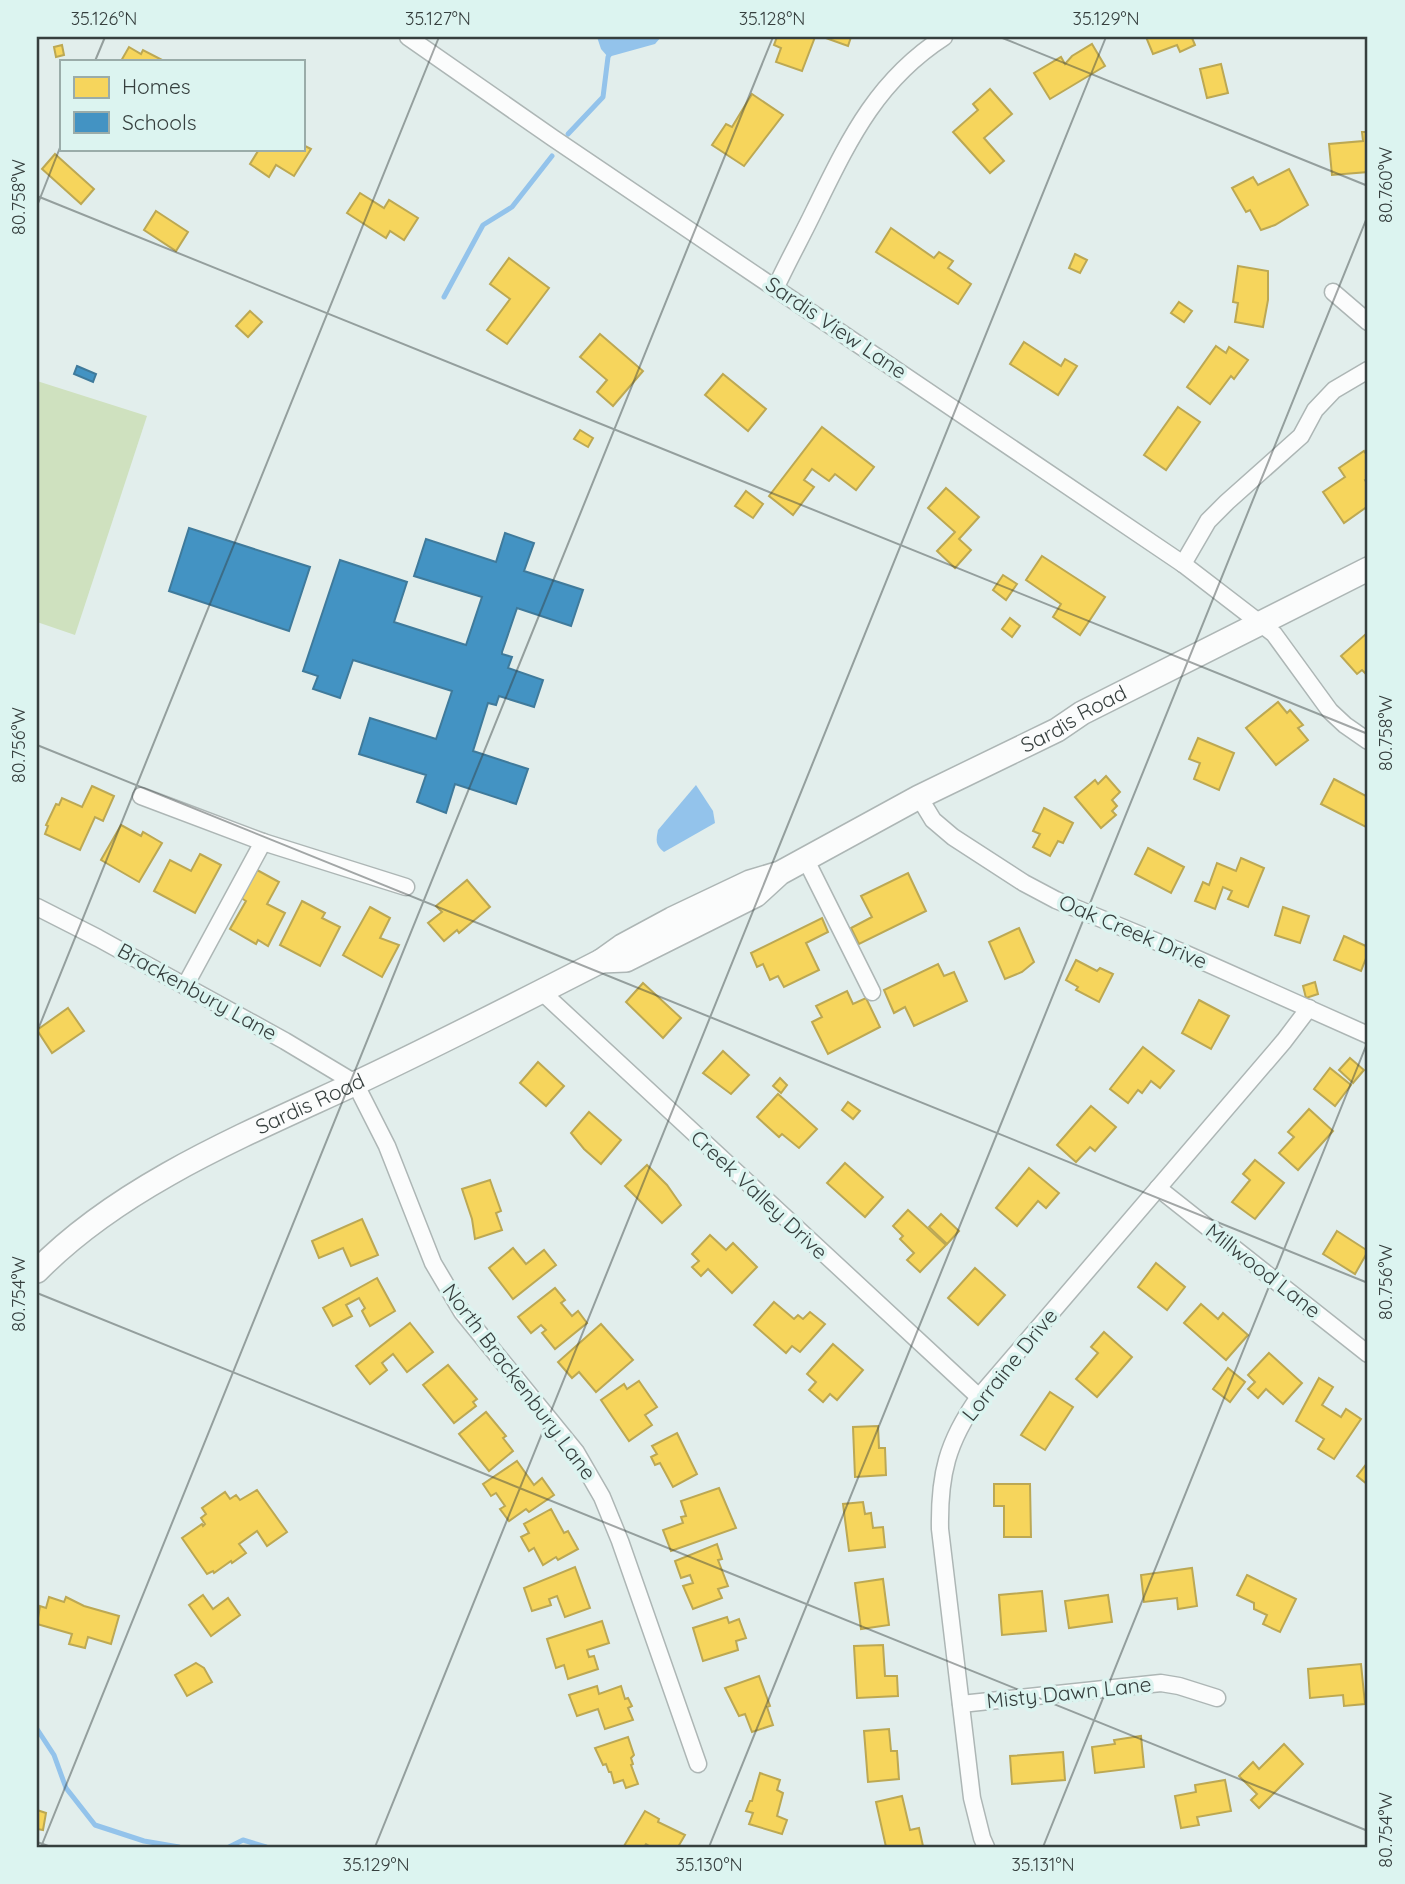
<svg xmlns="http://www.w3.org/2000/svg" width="1405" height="1884" viewBox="0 0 1405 1884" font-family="Quicksand,sans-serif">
<rect width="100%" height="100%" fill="#e2eeec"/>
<polygon fill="#cfe1bf" points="37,381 147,416 75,635 37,622"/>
<g fill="#93c3eb">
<polygon points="597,37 661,37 655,44 608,57 601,49"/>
<path d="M696 785 713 811 715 823 664 852C655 845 656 840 658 830Z"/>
</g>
<g fill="#f6d55c" stroke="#bca853" stroke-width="2">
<polygon points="777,37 815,37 802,71 776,62 781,48 774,45"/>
<polygon points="823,37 851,37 848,46"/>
<polygon points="1146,37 1194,37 1192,38 1195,45 1180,52 1177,45 1153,54"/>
<polygon points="1092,44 1105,66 1050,99 1034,73 1061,57 1065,64 1072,56"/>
<polygon points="62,45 64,55 56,57 54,47"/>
<polygon points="129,47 141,54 143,50 164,61 121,61"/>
<polygon points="1221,64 1228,93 1207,98 1200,69"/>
<polygon points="990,89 1012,114 984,138 1004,161 990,173 953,132 978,110 973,104"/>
<polygon points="752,94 783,115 744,166 712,145 726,124 732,127"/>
<polygon points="1362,132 1368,132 1368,172 1332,175 1329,144 1363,141"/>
<polygon points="303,145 311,149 294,176 276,165 269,177 250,164 258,151 255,149 303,149"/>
<polygon points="55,154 94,189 81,204 42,169"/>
<polygon points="1289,169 1308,205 1275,225 1261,230 1250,210 1246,212 1232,188 1253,177 1258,185"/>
<polygon points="360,193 384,208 389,200 418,218 404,240 390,231 386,238 347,213"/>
<polygon points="156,211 188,232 176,251 144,230"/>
<polygon points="891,228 934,258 939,252 953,261 948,268 971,284 958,304 876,252"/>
<polygon points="1075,254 1087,260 1080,273 1069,268"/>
<polygon points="509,258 549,288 507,344 487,330 510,299 490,284"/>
<polygon points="1238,266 1268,271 1268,300 1263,327 1235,322 1238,303 1233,302"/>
<polygon points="1179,302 1192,311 1184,322 1171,313"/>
<polygon points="250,311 262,322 248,337 236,326"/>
<polygon points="600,334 643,371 613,406 597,392 607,380 580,357"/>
<polygon points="1024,342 1061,366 1065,359 1077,366 1058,395 1010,364"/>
<polygon points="1216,346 1226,353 1229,347 1248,360 1234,379 1231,376 1210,404 1187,387"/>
<polygon points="723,374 766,409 748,431 705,395"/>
<polygon points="1178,407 1200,422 1166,470 1144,455"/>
<polygon points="822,427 874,467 856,490 835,474 829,481 812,469 804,480 814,487 793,515 769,496"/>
<polygon points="580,430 593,438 588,447 574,439"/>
<polygon points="1364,451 1368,457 1368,478 1365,480 1368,485 1368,506 1344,523 1323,492 1345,477 1339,468"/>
<polygon points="946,488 979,517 959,539 971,550 955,568 937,551 955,532 928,508"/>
<polygon points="746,491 763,504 753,518 735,506"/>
<polygon points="1042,556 1105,597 1080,635 1053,617 1061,604 1026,580"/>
<polygon points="1003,575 1017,584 1006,600 993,590"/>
<polygon points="1010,618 1020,626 1012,637 1002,629"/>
<polygon points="1367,633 1368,634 1368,676 1362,670 1357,674 1341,656"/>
<polygon points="1278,702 1287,713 1290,710 1303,725 1298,728 1308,740 1276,765 1246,728"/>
<polygon points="1198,738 1234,753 1219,790 1194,779 1200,763 1189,759"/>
<polygon points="1106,776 1120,792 1112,800 1117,806 1112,811 1116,815 1101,828 1075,797 1095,780 1098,784"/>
<polygon points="1334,779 1368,797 1368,823 1366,827 1321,804"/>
<polygon points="92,786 114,796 103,821 95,817 80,850 45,834 48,826 46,825 56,804 59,805 62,798 82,807"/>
<polygon points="1044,808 1073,823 1063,843 1058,841 1050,856 1033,847 1040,834 1033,831"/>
<polygon points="121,825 141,836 143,832 162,843 139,882 101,860"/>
<polygon points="1148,848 1184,867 1171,893 1135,874"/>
<polygon points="200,854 221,865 195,913 154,891 170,860 191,871"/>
<polygon points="1241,858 1264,868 1248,907 1228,899 1232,891 1223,887 1215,909 1195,901 1203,882 1209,885 1217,863 1236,871"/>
<polygon points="257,870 279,882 267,904 285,913 268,946 258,940 256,944 230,929 246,901 241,898"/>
<polygon points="908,873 926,911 859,944 851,928 872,917 861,896"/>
<polygon points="467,880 490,907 459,933 457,930 444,941 428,923 442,912 436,906"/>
<polygon points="302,901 325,913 322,918 340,927 320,966 280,945"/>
<polygon points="370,907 390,918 380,938 399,945 382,977 343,955"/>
<polygon points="1283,907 1309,916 1300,943 1275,935"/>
<polygon points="822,918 828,932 806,943 819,970 784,987 778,976 770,980 763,964 757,967 751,953"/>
<polygon points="1019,928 1034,962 1022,972 1005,979 989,942"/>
<polygon points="1344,936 1368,947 1368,953 1361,971 1334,960"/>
<polygon points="1076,960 1097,971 1100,968 1113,974 1099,1002 1076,990 1078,987 1066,980"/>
<polygon points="938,964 944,976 954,972 967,1001 914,1026 905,1007 894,1013 884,990"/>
<polygon points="1315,982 1318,994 1306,998 1303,986"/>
<polygon points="643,983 681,1018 663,1038 626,1002"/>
<polygon points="847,991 853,1004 866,998 880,1027 828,1054 812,1022 822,1017 816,1006"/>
<polygon points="1199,1000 1229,1016 1211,1049 1182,1033"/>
<polygon points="68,1008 84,1031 52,1053 37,1030"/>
<polygon points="1143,1047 1174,1071 1160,1088 1151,1081 1142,1093 1138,1090 1128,1103 1110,1089"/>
<polygon points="723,1051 749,1075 731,1094 703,1073"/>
<polygon points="1350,1058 1364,1070 1353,1083 1339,1070"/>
<polygon points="538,1062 564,1086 546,1106 520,1083"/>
<polygon points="1330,1068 1351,1085 1335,1106 1314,1089"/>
<polygon points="780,1078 787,1085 781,1093 773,1086"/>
<polygon points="778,1094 817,1129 799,1148 782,1134 779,1137 757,1117"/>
<polygon points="848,1102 860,1111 853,1119 842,1110"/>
<polygon points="1091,1106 1116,1127 1095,1151 1090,1147 1076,1162 1057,1145"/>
<polygon points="1309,1109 1333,1131 1298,1170 1279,1153 1294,1137 1288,1132"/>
<polygon points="589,1112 621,1140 601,1164 584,1149 571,1133"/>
<polygon points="1255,1160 1284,1183 1255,1219 1232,1202 1250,1180 1243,1174"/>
<polygon points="845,1163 883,1197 865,1217 827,1183"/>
<polygon points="647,1165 667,1185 681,1205 662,1223 625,1186"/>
<polygon points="1029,1168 1059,1193 1046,1208 1038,1201 1017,1226 996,1208"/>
<polygon points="490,1180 501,1211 496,1213 502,1230 475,1239 472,1219 462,1189"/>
<polygon points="908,1210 946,1245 920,1272 907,1260 914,1253 900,1239 903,1236 893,1226"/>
<polygon points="941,1214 959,1231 947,1244 929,1227"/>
<polygon points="362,1219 378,1255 351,1266 343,1248 319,1258 312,1241"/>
<polygon points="1337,1231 1368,1251 1355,1274 1323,1254"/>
<polygon points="710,1235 726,1250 733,1243 757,1267 732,1293 708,1269 701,1276 692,1267 699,1261 692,1254"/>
<polygon points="513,1248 526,1264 544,1250 556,1265 513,1299 489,1268"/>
<polygon points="1156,1263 1185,1287 1167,1310 1138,1287"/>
<polygon points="975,1268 1005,1295 978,1325 948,1298"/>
<polygon points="377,1278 395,1311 370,1326 362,1311 365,1308 359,1298 346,1305 352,1316 333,1326 323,1308"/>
<polygon points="555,1288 565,1300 561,1303 572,1316 578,1311 587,1323 555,1349 542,1333 546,1330 541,1325 531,1333 518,1317"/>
<polygon points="774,1302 794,1319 798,1315 803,1319 810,1312 825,1324 800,1352 792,1346 786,1353 754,1325"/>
<polygon points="1201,1304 1218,1319 1223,1313 1248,1335 1226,1360 1184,1323"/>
<polygon points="410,1323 433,1352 407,1372 393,1354 382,1363 387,1370 370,1384 356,1366"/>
<polygon points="601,1324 633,1360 596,1392 579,1372 572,1378 558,1362"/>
<polygon points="1104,1332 1132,1357 1097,1397 1076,1379 1098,1353 1091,1347"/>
<polygon points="833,1344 863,1370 837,1400 830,1394 823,1402 809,1390 816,1382 807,1374"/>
<polygon points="1269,1353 1302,1383 1283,1404 1266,1389 1258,1398 1248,1389 1255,1382 1248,1375"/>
<polygon points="448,1365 477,1399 473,1402 476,1406 454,1423 423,1385"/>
<polygon points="1228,1368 1245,1382 1230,1402 1213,1389"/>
<polygon points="1319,1378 1333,1387 1322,1405 1341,1417 1346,1409 1361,1419 1334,1459 1318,1449 1324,1439 1296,1421"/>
<polygon points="639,1381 657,1407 645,1415 652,1425 629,1441 601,1400 624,1384 627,1389"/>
<polygon points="1050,1392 1073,1407 1045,1450 1021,1435"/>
<polygon points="486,1412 506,1436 503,1438 513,1451 489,1471 459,1434"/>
<polygon points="878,1426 879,1448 885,1448 886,1475 855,1477 853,1427"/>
<polygon points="677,1433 697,1474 673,1487 660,1463 655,1465 651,1457 657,1454 652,1446"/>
<polygon points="517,1461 534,1485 542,1478 554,1495 529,1512 526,1509 509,1521 500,1509 505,1506 496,1493 491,1496 483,1484"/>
<polygon points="1368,1462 1368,1485 1357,1476"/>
<polygon points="994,1484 1030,1484 1031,1537 1004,1537 1004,1506 994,1506"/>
<polygon points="719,1488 736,1528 671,1551 663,1530 683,1523 681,1517 686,1516 681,1501"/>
<polygon points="257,1490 287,1532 267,1546 257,1531 239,1544 246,1553 232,1563 231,1561 214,1573 213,1571 207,1574 182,1538 202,1524 203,1526 205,1524 201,1518 206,1514 202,1508 225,1492 230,1499 236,1495 240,1500"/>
<polygon points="863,1502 865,1514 871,1513 873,1528 883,1527 885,1547 849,1551 843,1504"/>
<polygon points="551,1509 564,1533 568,1531 578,1549 558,1560 556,1557 543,1565 534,1548 529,1551 521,1537 529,1533 524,1524"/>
<polygon points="717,1544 722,1559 718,1560 728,1586 718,1589 722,1598 693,1609 683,1586 693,1583 690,1575 681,1578 675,1561"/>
<polygon points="575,1567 590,1608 565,1617 557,1596 549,1599 551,1605 532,1611 524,1588"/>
<polygon points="1192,1568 1197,1606 1178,1609 1177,1598 1144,1602 1141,1575"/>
<polygon points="1247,1575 1296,1599 1280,1632 1263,1624 1267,1615 1254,1609 1254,1603 1237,1595"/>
<polygon points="883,1579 889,1625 861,1629 855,1583"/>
<polygon points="1042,1591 1046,1631 1002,1635 999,1595"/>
<polygon points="203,1595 213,1609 228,1598 240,1615 211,1636 189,1605"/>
<polygon points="1108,1595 1112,1622 1069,1628 1065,1601"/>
<polygon points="49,1597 64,1602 66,1597 84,1606 119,1616 111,1644 88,1637 85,1648 69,1644 72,1634 37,1624 40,1606 46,1608"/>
<polygon points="727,1617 729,1623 739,1619 746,1638 736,1641 738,1650 703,1661 693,1628"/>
<polygon points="602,1621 609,1643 587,1650 589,1657 594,1656 598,1669 568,1679 564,1665 556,1668 547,1639"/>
<polygon points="883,1645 885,1676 897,1676 898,1696 857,1698 854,1646"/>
<polygon points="196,1663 204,1668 212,1682 187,1696 175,1675"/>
<polygon points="1361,1664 1365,1704 1344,1706 1343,1695 1310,1698 1308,1669"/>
<polygon points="759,1676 770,1706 767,1707 773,1725 752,1732 745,1714 739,1716 725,1688"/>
<polygon points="597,1686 599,1694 621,1686 625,1699 628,1698 632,1706 628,1708 633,1720 605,1729 598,1709 577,1716 569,1695"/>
<polygon points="889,1729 891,1751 897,1751 899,1779 868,1782 864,1731"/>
<polygon points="1141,1736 1144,1767 1095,1773 1092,1747 1115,1744 1114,1740"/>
<polygon points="628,1737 634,1755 631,1758 633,1764 631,1765 638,1784 626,1788 623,1780 614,1783 611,1772 609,1772 606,1764 603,1765 595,1748"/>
<polygon points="1284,1744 1303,1764 1259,1808 1251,1800 1257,1794 1239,1776 1253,1762 1259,1769"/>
<polygon points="1063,1752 1065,1780 1012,1784 1010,1756"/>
<polygon points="760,1773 780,1780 777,1790 783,1793 777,1816 787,1820 782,1834 749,1824 753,1813 746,1811 750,1801 752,1801"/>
<polygon points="1225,1780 1231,1811 1197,1817 1199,1825 1181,1828 1175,1796 1196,1792 1195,1785"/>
<polygon points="902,1796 910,1830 919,1828 923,1846 886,1847 876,1802"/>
<polygon points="37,1810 46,1813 43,1830 37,1829"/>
<polygon points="645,1811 659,1819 658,1822 685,1835 678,1847 651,1847 646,1844 644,1847 624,1846"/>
</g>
<g fill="#4393c3" stroke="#3f7a9b" stroke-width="2">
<polygon points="77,366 96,374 93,382 74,374"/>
<polygon points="189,528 310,567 289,631 169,591"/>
<polygon points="505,533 534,543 524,571 583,590 571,626 517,608 502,652 502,654 512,657 508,668 543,680 534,707 499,696 496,705 488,703 473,751 528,769 516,804 455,784 446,813 417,802 426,775 359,754 370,718 436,739 452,691 353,660 340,698 313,689 318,676 303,671 340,560 407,582 394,622 466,645 482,597 414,576 426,539 496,562"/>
</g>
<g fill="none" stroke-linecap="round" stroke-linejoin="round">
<g stroke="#93c3eb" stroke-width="5">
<polyline points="568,134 603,97 608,57 611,52"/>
<polyline points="444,297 483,225 512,207 552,156"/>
<polyline points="37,1729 54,1755 66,1788 95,1825 144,1841 179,1847"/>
<polyline points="229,1847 243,1840 266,1847"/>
</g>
<g stroke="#adb6b5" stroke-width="19">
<g id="minor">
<polyline points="408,37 553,138 1183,564 1274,634 1330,711 1345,725 1368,741"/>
<path d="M776 287C788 261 802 236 814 211 849 140 876 81 944 37"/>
<polyline points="1333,292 1368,322"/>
<polyline points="1183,564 1208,521 1227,502 1301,436 1315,410 1334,390 1368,370"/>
<polyline points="141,796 263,842 406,887"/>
<polyline points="919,797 933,820 953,837 1024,883 1056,900 1184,953 1368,1035"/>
<polyline points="806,860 872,992"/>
<polyline points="37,907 98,938 285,1041 355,1083 387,1146 433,1263 462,1312 576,1452 602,1497 620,1541 698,1764"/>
<polyline points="185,986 263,842"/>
<polyline points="542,992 979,1397"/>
<polyline points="1158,1188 1368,1354"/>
<polyline points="961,1704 1161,1683 1179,1686 1217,1698"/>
<path d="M986 1847 982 1838 972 1798 940 1529C939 1475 947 1442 979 1397L1284 1041 1309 1008"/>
</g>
</g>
<g stroke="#adb6b5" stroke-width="26">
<g id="secondary">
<path id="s1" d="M780 873 756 895 626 960 601 961 622 946 672 919 750 882 780 873 919 797 1057 730 1082 713 1368 569"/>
<path id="s2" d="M37 1271C121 1185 246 1134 354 1084 437 1045 519 1003 601 961"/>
</g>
</g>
<use href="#minor" stroke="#fbfcfc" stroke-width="16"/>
<use href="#secondary" stroke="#fbfcfc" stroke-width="23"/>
</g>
<path fill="none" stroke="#363f3e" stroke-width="2" stroke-opacity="0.45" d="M1000 37 1368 186M95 61 105 37M37 196 1368 734M37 206 61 145M37 745 1368 1283M37 1032 439 37M37 1293 1368 1831M37 1842 51 1847M41 1847 773 37M375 1847 1106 37M709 1847 1368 215M1043 1847 1368 1041"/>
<g text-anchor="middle" stroke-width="7" stroke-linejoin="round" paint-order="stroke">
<g font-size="21" fill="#363f3e" stroke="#dcf4f0">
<text transform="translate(836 328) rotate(34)" y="7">Sardis View Lane</text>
<text dy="7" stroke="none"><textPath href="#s1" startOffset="735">Sardis Road</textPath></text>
<text transform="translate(1133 932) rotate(23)" y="7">Oak Creek Drive</text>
<text transform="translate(197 992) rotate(29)" y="7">Brackenbury Lane</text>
<text dy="7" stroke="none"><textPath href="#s2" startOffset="322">Sardis Road</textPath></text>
<text transform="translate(759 1195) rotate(43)" y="7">Creek Valley Drive</text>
<text transform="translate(1263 1271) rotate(38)" y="7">Millwood Lane</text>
<text transform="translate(1010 1365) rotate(-51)" y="7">Lorraine Drive</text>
<text transform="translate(519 1382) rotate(53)" y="7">North Brackenbury Lane</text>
<text transform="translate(1069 1693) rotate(-6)" y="7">Misty Dawn Lane</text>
</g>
</g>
<rect width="1405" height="1884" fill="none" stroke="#dcf4f0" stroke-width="77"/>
<rect x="60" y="60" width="245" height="91" fill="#dcf4f0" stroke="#9aaca9" stroke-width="2"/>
<rect x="74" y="77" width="35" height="21" fill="#f6d55c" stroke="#9aaca9" stroke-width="2"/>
<text x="122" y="94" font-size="21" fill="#363f3e">Homes</text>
<rect x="74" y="112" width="35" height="21" fill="#4393c3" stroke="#9aaca9" stroke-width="2"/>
<text x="122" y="130" font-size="21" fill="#363f3e">Schools</text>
<rect x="38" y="38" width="1328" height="1808" fill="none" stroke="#363f3e" stroke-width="2.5"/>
<g font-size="18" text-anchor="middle" fill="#363f3e">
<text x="104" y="25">35.126°N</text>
<text x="438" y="25">35.127°N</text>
<text x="772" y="25">35.128°N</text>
<text x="1106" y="25">35.129°N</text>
<text transform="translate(1386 185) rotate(-90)" y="6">80.760°W</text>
<text transform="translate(19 197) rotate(-90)" y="6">80.758°W</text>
<text transform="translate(1386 733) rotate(-90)" y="6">80.758°W</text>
<text transform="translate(19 745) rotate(-90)" y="6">80.756°W</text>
<text transform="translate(1386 1282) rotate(-90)" y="6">80.756°W</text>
<text transform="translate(19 1294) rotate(-90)" y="6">80.754°W</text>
<text transform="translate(1386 1830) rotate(-90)" y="6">80.754°W</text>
<text x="376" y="1871">35.129°N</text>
<text x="709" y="1871">35.130°N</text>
<text x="1043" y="1871">35.131°N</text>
</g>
</svg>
